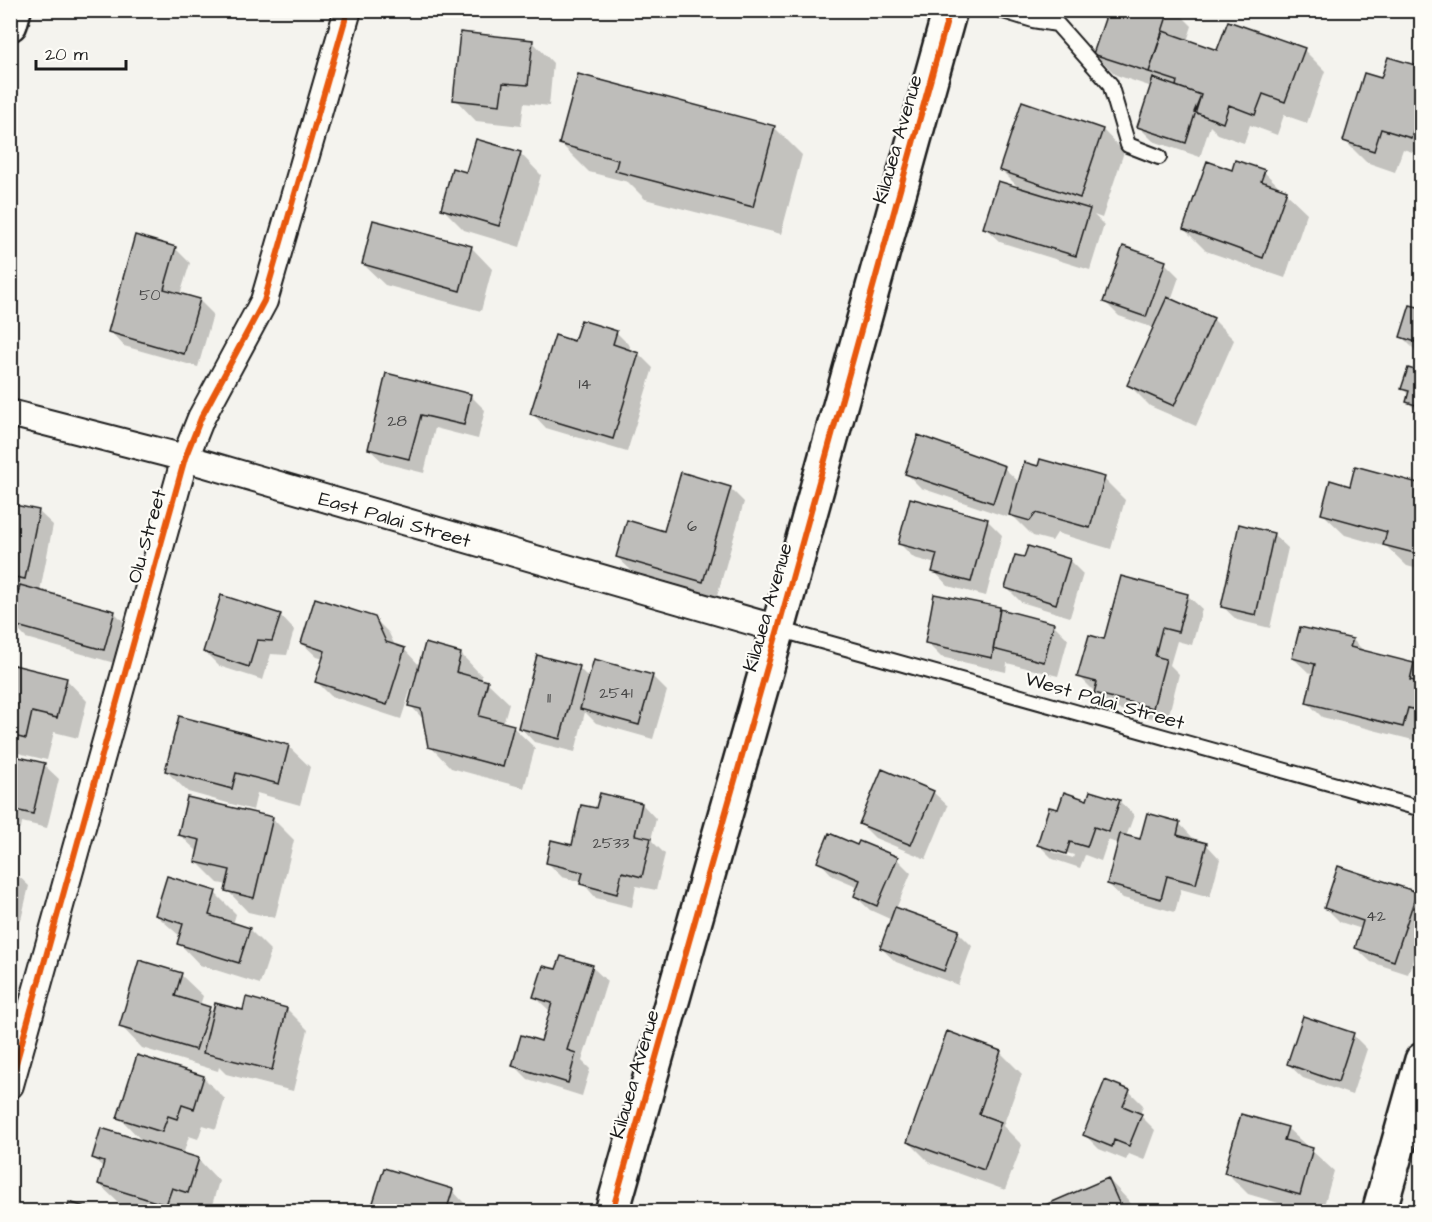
<svg xmlns="http://www.w3.org/2000/svg" width="1432" height="1222" viewBox="0 0 1432 1222" font-family="'Architects Daughter',sans-serif">
	<style>
		.shadow { fill: #0003; fill-rule: evenodd }
		.building { fill: #bebdba; stroke: #1c1c1c; stroke-width: 1.5 }
		.lines { fill: none; stroke-linecap: round; stroke-linejoin: round }
		.lane-casing { stroke: #1c1c1c; stroke-width: 18 }
		.street-casing { stroke: #1c1c1c; stroke-width: 30 }
		.secondary-casing { stroke: #1c1c1c; stroke-width: 38 }
		.highway-casing { stroke: #1c1c1c; stroke-width: 38 }
		.lane { stroke: #fdfcf7; stroke-width: 14 }
		.street { stroke: #fdfcf7; stroke-width: 26 }
		.secondary { stroke: #fdfcf7; stroke-width: 33 }
		.highway { stroke: #fdfcf7; stroke-width: 33 }
		.cycleway-casing { stroke: #fdfcf7; stroke-width: 10 }
		.cycleway { stroke: #e8590c; stroke-width: 6 }
		.labels { text-anchor: middle; stroke-width: 4.5; stroke-linejoin: round; paint-order: stroke }
		.number-label { font-size: 16px; fill: #444 }
		.street-label { font-size: 20px; fill: #1c1c1c; stroke: #fdfcf7 }
	</style>
	<rect width="100%" height="100%" fill="#f4f3ee"/>
	<filter id="ink" filterUnits="userSpaceOnUse"><feTurbulence type="fractalNoise" baseFrequency=".0167" numOctaves="2"/><feDisplacementMap in="SourceGraphic" scale="12" xChannelSelector="R" yChannelSelector="G"/><feConvolveMatrix kernelMatrix="1 2 1 2 8 2 1 2 1" color-interpolation-filters="sRGB"/></filter>
	<g filter="url(#ink)">
		<path class="shadow" d="M1109 10H1176L1192 26 1187 41 1218 52 1304 50 1325 71 1307 123 1284 115 1277 135 1250 125 1244 143 1218 134 1210 126 1200 157 1153 141 1139 127 1152 87 1116 75 1095 54Z
			M532 41 553 63 549 106 524 103 521 126 476 121 455 99Z
			M1422 69V155L1403 149 1395 172 1366 162 1345 141 1382 80Z
			M1023 103 1103 130 1124 152 1102 218 1094 215 1104 225 1090 270 1000 242 985 228 1021 190 1000 169Z
			M774 127 802 155 781 234 645 199 628 182 589 172 561 144Z
			M520 153 541 175 520 247 464 230 442 208Z
			M1233 172H1264L1307 213 1285 278 1206 251 1184 229Z
			M471 247 492 269 481 311 385 285 363 264Z
			M175 248 190 263 180 295 199 300 213 314 198 367 124 346 110 331Z
			M1165 263 1179 277 1171 300 1213 319 1234 340 1196 426 1150 406 1129 385 1154 328 1119 316 1105 302Z
			M1422 310V353L1416 351 1402 337Z
			M616 332 630 346 629 351 639 354 653 368 627 452 546 428 532 413 575 343Z
			M1422 373V416L1408 402 1409 395 1403 389Z
			M387 375 471 396 485 410 478 439 435 428 424 473 384 463 369 449Z
			M1004 468 1020 483 1039 468 1104 479 1125 500 1111 549 1057 533 1052 541 1033 536 1011 514 1014 503H1012L1007 517 921 488 906 473Z
			M1422 485V570L1407 566 1387 547 1345 535 1323 514 1351 488Z
			M730 488 744 502 717 596 632 571 617 557 665 533Z
			M911 500 988 521 1002 535 986 596 948 586 934 571 936 564 914 558 899 543Z
			M10 506 38 511 53 525 40 591 114 612 129 627 118 664 26 638 11 623 21 588 11 586 10 590Z
			M1273 534 1288 548 1270 628 1237 620 1222 606Z
			M1069 560 1083 574 1070 617 1021 602 1007 588Z
			M1187 595 1202 609 1192 645 1177 641 1170 665 1179 674 1167 722 1110 707 1079 676Z
			M1000 608 1002 611 1054 625 1068 639 1058 676 1007 663 1006 672 941 657 927 643Z
			M280 615 294 630 287 655 271 654 263 680 219 666 205 652Z
			M375 619 389 633 395 646 404 649 420 666 461 654 482 676 481 680 487 682 509 703 503 724 513 727 535 748 524 788 451 768 430 746 424 720 410 705 418 673H416L401 719 331 696 317 682 324 659 317 657 302 643Z
			M1301 629 1353 640 1366 653 1413 664 1422 673V724L1417 741 1322 717 1307 702 1314 674 1308 672 1293 658Z
			M10 666 66 679 87 701 78 738 54 732 47 760 10 751Z
			M579 668 590 679 652 676 667 691 653 739 596 723 585 712 575 752 534 742 520 727Z
			M288 746 310 767 300 805 257 793 253 810 188 792 166 771Z
			M10 757 44 765 59 779 47 828 22 822 21 829 10 827Z
			M933 792 948 806 926 859 875 838 861 824Z
			M1119 801 1134 815 1126 837 1141 841 1179 823 1193 838V841L1206 844 1220 859 1210 897 1181 889 1175 912 1123 898 1108 884 1119 844 1108 840 1101 861 1085 855 1080 868 1053 859 1038 844 1059 811 1088 802ZM1053 849 1074 855 1073 858 1053 852Z
			M642 804 656 819 651 840 665 854 656 890 636 886 632 907 596 898 582 882 562 877 548 863 573 847 597 810Z
			M272 818 294 840 275 918 248 912 227 890 228 885 218 883 197 862 199 853 180 835Z
			M858 847 897 859 911 873 896 909 958 932 972 946 958 985 896 962 881 948 892 920 870 910 855 896 859 887 833 876 819 861Z
			M10 868 29 886 21 920 10 917Z
			M215 893 236 914 233 924 249 929 271 951 260 984 200 965 179 943 181 937 156 915Z
			M1416 893 1422 899V934L1408 974 1371 962 1356 948 1362 929 1340 922 1326 908Z
			M562 958 592 967 607 981 582 1061 590 1069 582 1096 528 1079 514 1065 542 1043 551 1012 535 997 557 971Z
			M181 975 203 996 200 1005 209 1008 214 1014 287 1009 308 1030 293 1091 226 1074 219 1067 218 1071 142 1048 121 1026Z
			M948 1033 1001 1053 1022 1074 1003 1126 1022 1145 1005 1190 930 1163 908 1141Z
			M1353 1035 1367 1049 1352 1095 1303 1078 1288 1064Z
			M138 1057 204 1078 225 1099 216 1129 203 1125 198 1139 189 1136 183 1155 198 1159 219 1181 210 1212 193 1208 192 1212H142L121 1205 99 1184 104 1168 93 1158 144 1143 119 1117Z
			M1129 1091 1143 1105 1140 1115 1155 1130 1144 1160 1129 1154 1126 1160 1099 1149 1085 1135Z
			M1287 1128 1334 1171 1322 1212H1309L1248 1194 1226 1172Z
			M1108 1179 1129 1201 1134 1212H1032Z
			M452 1190 466 1205 464 1212H375L373 1209Z"/>
		<path class="building" d="M1108 10H1169L1149 72 1093 54Z
			M1228 21 1305 48 1285 102 1263 94 1255 115 1229 105 1223 123 1194 112 1201 95 1176 86 1177 81 1149 72 1163 31 1217 50Z
			M460 32 533 40 528 85 503 83 500 105 453 100Z
			M1388 57 1422 67V87L1417 102 1422 104V123L1416 122 1411 138 1381 129 1374 151 1343 141 1364 73 1381 78Z
			M578 74 775 126 753 207 615 171 618 160 559 144Z
			M1153 78 1201 95 1186 143 1137 127Z
			M1022 101 1103 129 1080 198 999 170Z
			M476 139 521 152 499 226 441 209 452 168 466 172Z
			M1235 160 1265 170 1261 181 1287 190 1263 258 1183 229 1207 161 1232 170Z
			M998 181 1090 209 1076 256 983 228Z
			M373 220 472 246 460 291 362 264Z
			M135 235 176 247 164 289 200 299 184 354 108 332Z
			M1123 246 1166 261 1146 317 1103 302Z
			M1167 297 1214 318 1174 406 1127 385Z
			M1410 305 1422 308V344L1400 337Z
			M581 320 617 331 613 344 639 353 613 439 530 414 555 335 574 341Z
			M1408 368 1422 372V407L1406 402 1409 391 1401 389Z
			M386 373 471 394 464 425 421 415 409 459 368 449Z
			M918 435 1005 466 993 503 905 474Z
			M1040 459 1105 477 1090 528 1036 513 1030 521 1009 515 1024 462 1038 466Z
			M1355 466 1422 484V555L1383 545 1387 532 1321 514 1330 480 1350 486Z
			M681 472 731 487 703 582 616 557 627 520 664 531Z
			M910 498 988 519 971 582 932 572 937 554 898 544Z
			M10 504 39 510 25 579 10 576Z
			M1239 524 1274 533 1256 615 1221 607Z
			M1028 546 1070 559 1056 604 1005 588 1015 555 1024 557Z
			M1121 576 1188 594 1178 632 1162 628 1155 656 1166 659 1153 708 1094 693 1097 682 1077 677 1089 635 1104 639Z
			M20 585 115 611 104 650 10 624Z
			M934 594 1000 607 992 658 925 643Z
			M221 595 281 614 272 641 257 640 249 667 203 652Z
			M315 598 375 617 386 642 405 648 387 705 315 682 325 651 301 643Z
			M1000 609 1054 623 1044 662 993 649Z
			M1300 627 1353 639 1350 647 1414 663 1410 680 1422 683V711L1408 708 1403 727 1306 703 1315 664 1292 658Z
			M425 643 461 653 456 672 488 681 479 716 514 725 503 767 428 747 421 709 408 706Z
			M537 655 580 666 560 739 518 728Z
			M594 659 653 675 639 725 580 709Z
			M10 664 67 678 57 718 32 712 26 739 10 735Z
			M179 716 289 745 279 784 236 773 232 789 165 771Z
			M10 755 45 763 33 814 10 809Z
			M882 769 934 791 911 845 859 824Z
			M1090 791 1120 800 1109 832 1094 827 1087 847 1070 842 1066 854 1037 845 1049 807 1058 809 1064 792 1087 800Z
			M600 793 642 803 635 835 651 838 642 877 622 872 617 894 580 884 583 872 546 863 551 840 572 845 581 805 596 808Z
			M187 797 273 817 254 898 225 891 230 870 195 862 200 840 178 835Z
			M1147 813 1180 822 1177 835 1207 843 1196 884 1167 876 1161 899 1107 884 1120 834 1140 839Z
			M829 833 857 845 859 841 898 857 877 906 854 896 860 880 817 862Z
			M1338 866 1417 892 1394 961 1355 948 1363 921 1324 908Z
			M167 876 216 891 209 915 250 928 239 963 177 944 183 924 155 915Z
			M895 907 959 930 944 971 880 948Z
			M561 956 593 965 567 1050 576 1053 568 1083 512 1066 521 1035 541 1041 552 1003 533 997 543 966 556 969Z
			M139 960 182 973 175 996 210 1007 196 1050 119 1027Z
			M246 997 287 1008 272 1070 203 1053 215 1003 243 1010Z
			M1303 1016 1354 1033 1338 1082 1287 1064Z
			M947 1031 1001 1051 979 1114 1001 1122 984 1170 907 1142Z
			M137 1055 204 1076 194 1109 182 1105 177 1119 168 1116 162 1132 117 1118Z
			M1105 1080 1130 1090 1123 1106 1142 1114 1129 1146 1114 1140 1112 1147 1083 1135Z
			M1241 1114 1288 1127 1284 1140 1313 1148 1300 1195 1224 1173Z
			M101 1128 199 1158 188 1193 172 1188 166 1205 98 1184 104 1162 92 1158Z
			M384 1168 453 1189 446 1212H378L371 1209Z
			M1108 1178 1123 1212H1029Z
			M69 1202 101 1212H66Z"/>
		<g class="lines">
			<g class="lane-casing">
				<path id="lane" d="M1000 10 1033 20 1057 24 1110 84 1128 145 1159 157
					M778 629 1422 809"/>
			</g>
			<g class="street-casing">
				<path id="street" d="M10 413 185 458 778 629
					M10 1085 185 458 201 418 264 301 348 10"/>
			</g>
			<g class="secondary-casing">
				<path id="secondary" d="M612 1212 778 629 950 10
					M1379 1212 1422 1060"/>
			</g>
			<g class="highway-casing">
				<path id="highway" d="M10 24 14 10"/>
			</g>
			<use href="#lane" class="lane"/>
			<use href="#street" class="street"/>
			<use href="#secondary" class="secondary"/>
			<use href="#highway" class="highway"/>
			<g class="cycleway-casing">
				<path id="cycleway" d="M10 1085 185 458 201 418 264 301 348 10
					M612 1212 778 629 950 10"/>
			</g>
			<use href="#cycleway" class="cycleway"/>
		</g>
	</g>
	<g class="labels">
		<g class="number-label">
			<text x="150" y="300">50</text>
			<text x="585" y="389">14</text>
			<text x="397" y="426">28</text>
			<text x="692" y="531">6</text>
			<text x="616" y="698">2541</text>
			<text x="549" y="703">11</text>
			<text x="611" y="848">2533</text>
			<text x="1376" y="921">42</text>
		</g>
		<g class="street-label">
			<text transform="translate(897 139) rotate(-74)" y="7">Kilauea Avenue</text>
			<text transform="translate(395 519) rotate(16)" y="7">East Palai Street</text>
			<text transform="translate(146 536) rotate(-74)" y="7">Olu Street</text>
			<text transform="translate(767 607) rotate(-74)" y="7">Kilauea Avenue</text>
			<text transform="translate(1105 700) rotate(16)" y="7">West Palai Street</text>
			<text transform="translate(634 1074) rotate(-74)" y="7">Kilauea Avenue</text>
		</g>
	</g>
	<rect width="1432" height="1222" fill="none" stroke="#fdfcf7" stroke-width="36"/>
	<rect x="18" y="18" width="1396" height="1186" fill="none" stroke="#1c1c1c" stroke-width="2" filter="url(#ink)"/>
	<path d="M36 60v9h90v-9" fill="none" stroke="#1c1c1c" stroke-width="3"/>
	<text x="45" y="60" font-size="18" fill="#1c1c1c" stroke="#fdfcf7" stroke-width="4.5" paint-order="stroke">20 m</text>
</svg>
